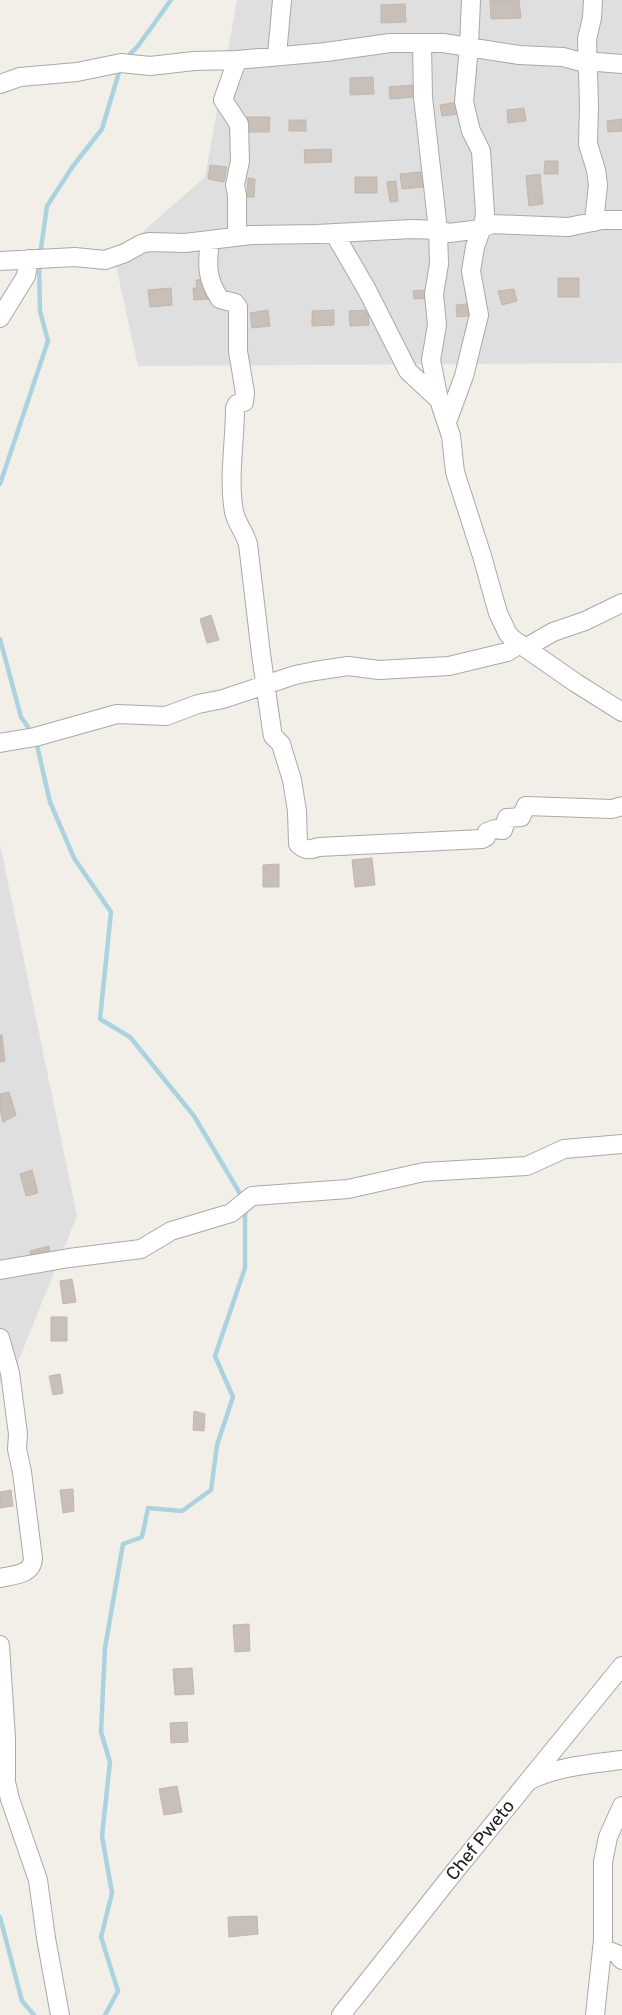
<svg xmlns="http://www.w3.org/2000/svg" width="622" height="2015" viewBox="0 0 622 2015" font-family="Rubik,sans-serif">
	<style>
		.residential { fill: #e0dfdf }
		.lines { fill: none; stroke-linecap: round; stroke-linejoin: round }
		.stream { stroke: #aad3df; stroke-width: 4.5 }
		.building { fill: #c7bfb8; stroke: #c4b6ab }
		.minor-casing { stroke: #a9a9a9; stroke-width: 20 }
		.minor { stroke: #fff; stroke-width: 18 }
		.labels { text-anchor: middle; stroke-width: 4; stroke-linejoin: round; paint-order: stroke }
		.street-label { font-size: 18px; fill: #222; stroke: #fff }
	</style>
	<rect width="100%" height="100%" fill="#f2efe9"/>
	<path class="residential" d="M237 0H622V363L138 366 114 257 205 177Z
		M0 844 77 1216 9 1384 0 1382Z"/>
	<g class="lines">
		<path class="stream" d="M126 58 138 46 171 0
			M40 255 47 206 73 166 102 129 120 69
			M0 484 48 341 40 311 39 263
			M0 639 21 717 33 734
			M36 741 50 802 74 858 111 912 100 1019 130 1037 194 1116 242 1197
			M0 1917 22 2001 34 2015
			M105 2015 118 1991 101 1937 112 1893 102 1836 110 1762 101 1732 105 1648 123 1544 142 1537 148 1508 182 1511 211 1490 217 1445 233 1397 215 1356 245 1268V1207"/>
	</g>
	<path class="building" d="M490 0H519L521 18 491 19Z
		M405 4 406 22 381 23V5Z
		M373 77 374 94 350 95V78Z
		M412 85 414 97 390 99 389 87Z
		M457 102 459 114 442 116 440 105Z
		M524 108 526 121 508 123 507 110Z
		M247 117H270L269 132H247Z
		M622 119V131L608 132 607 121Z
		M289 120H306V131H289Z
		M331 149 332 162 305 163 304 150Z
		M545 161H558V174H544Z
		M210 165 227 167 224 182 208 179Z
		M421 172 423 187 402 189 400 174Z
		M540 174 543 204 529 206 526 176Z
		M355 177H377V193H355Z
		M248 178 255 179 254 197H247Z
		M396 181 398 201 390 202 387 182Z
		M558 278H579V297H558Z
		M207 279 212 299 194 300 193 288H197L196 280Z
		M171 288 172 305 150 307 148 290Z
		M514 289 517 301 502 305 498 291Z
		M425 290 426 298 414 299 413 291Z
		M475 303V315L457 317 456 305Z
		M268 310 270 326 252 328 250 313Z
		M334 310V325L312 326V311Z
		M368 310 369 325 350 326 349 311Z
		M211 615 219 640 207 643 200 619Z
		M372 858 375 885 355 887 352 860Z
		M279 864V887H263V865Z
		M0 1035H2L5 1061 0 1062Z
		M9 1092 16 1115 3 1122 0 1109V1094Z
		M32 1170 38 1193 26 1196 20 1174Z
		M49 1246 51 1257 32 1261 30 1251Z
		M72 1279 76 1302 63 1304 60 1281Z
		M51 1317H67V1341H51Z
		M60 1374 63 1393 53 1395 49 1376Z
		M194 1411 205 1414 204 1431 193 1430Z
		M73 1489 74 1511 63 1513 60 1490Z
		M11 1490 13 1506 0 1508V1492Z
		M249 1624 250 1651 235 1652 233 1625Z
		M192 1668 194 1694 175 1695 173 1669Z
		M187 1722 188 1742 171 1743 170 1723Z
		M177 1786 182 1812 164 1815 159 1789Z
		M257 1916 258 1934 229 1937 228 1917Z"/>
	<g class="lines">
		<g class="minor-casing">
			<path id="minor" d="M593 0 592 18 587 39 589 105 588 144 596 170 598 185 594 222
				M422 44 423 97 438 230 439 264 434 294 437 325 431 360 439 400
				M277 55 282 0
				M237 60 223 100 239 124 240 161 235 185 237 195V236
				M0 84 20 77 77 72 121 63 150 66 194 61 237 60 326 52 390 43H443L519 55 563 57 589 64 597 62 622 64
				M334 233 367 290 408 371 439 400 451 436 455 472 482 556 498 613 508 634 514 640 576 683 622 712
				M210 241C207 263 206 279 220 299L235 303 238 307V351L245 393 244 402 237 404 235 408C235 443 228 478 234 512 237 524 245 533 248 544L261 654 272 731 273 736 281 744 292 780 297 811 298 844C306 851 309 850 319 847L482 839 486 837 487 832 495 829 503 830 507 818 521 817 526 806 612 809 622 806
				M0 261 75 257 105 260 125 253 141 244 149 242 185 243 251 235 317 234 412 229 438 230 449 233 481 229 492 224 568 227 602 220H622
				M0 318 26 276 29 259
				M447 422 464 376 479 315 471 271 475 247 484 221 485 213 481 151 471 131 464 102 469 46 471 0
				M527 647 553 632 585 621 622 603
				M0 743 35 737 117 714 166 716 198 704 223 699 295 675 315 671 348 666 379 670 449 666 507 652 520 644
				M0 1270 69 1258 141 1249 171 1231 231 1213 252 1196 348 1189 424 1172 527 1166 564 1149 622 1144
				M0 1338 10 1373 18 1434 17 1449 22 1472 33 1559C32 1575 13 1575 0 1578
				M0 1645 6 1738V1782L10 1799 38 1880 46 1938 60 2015
				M530 1780C560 1766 590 1764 622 1760
				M602 1948 617 1954 622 1960
				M341 2015 455 1871 622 1666
				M595 2015 603 1940V1862L608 1837 622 1806"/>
		</g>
		<use href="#minor" class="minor"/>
	</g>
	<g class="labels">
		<g class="street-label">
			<text transform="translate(480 1840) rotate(-51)" y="6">Chef Pweto</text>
		</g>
	</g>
</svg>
